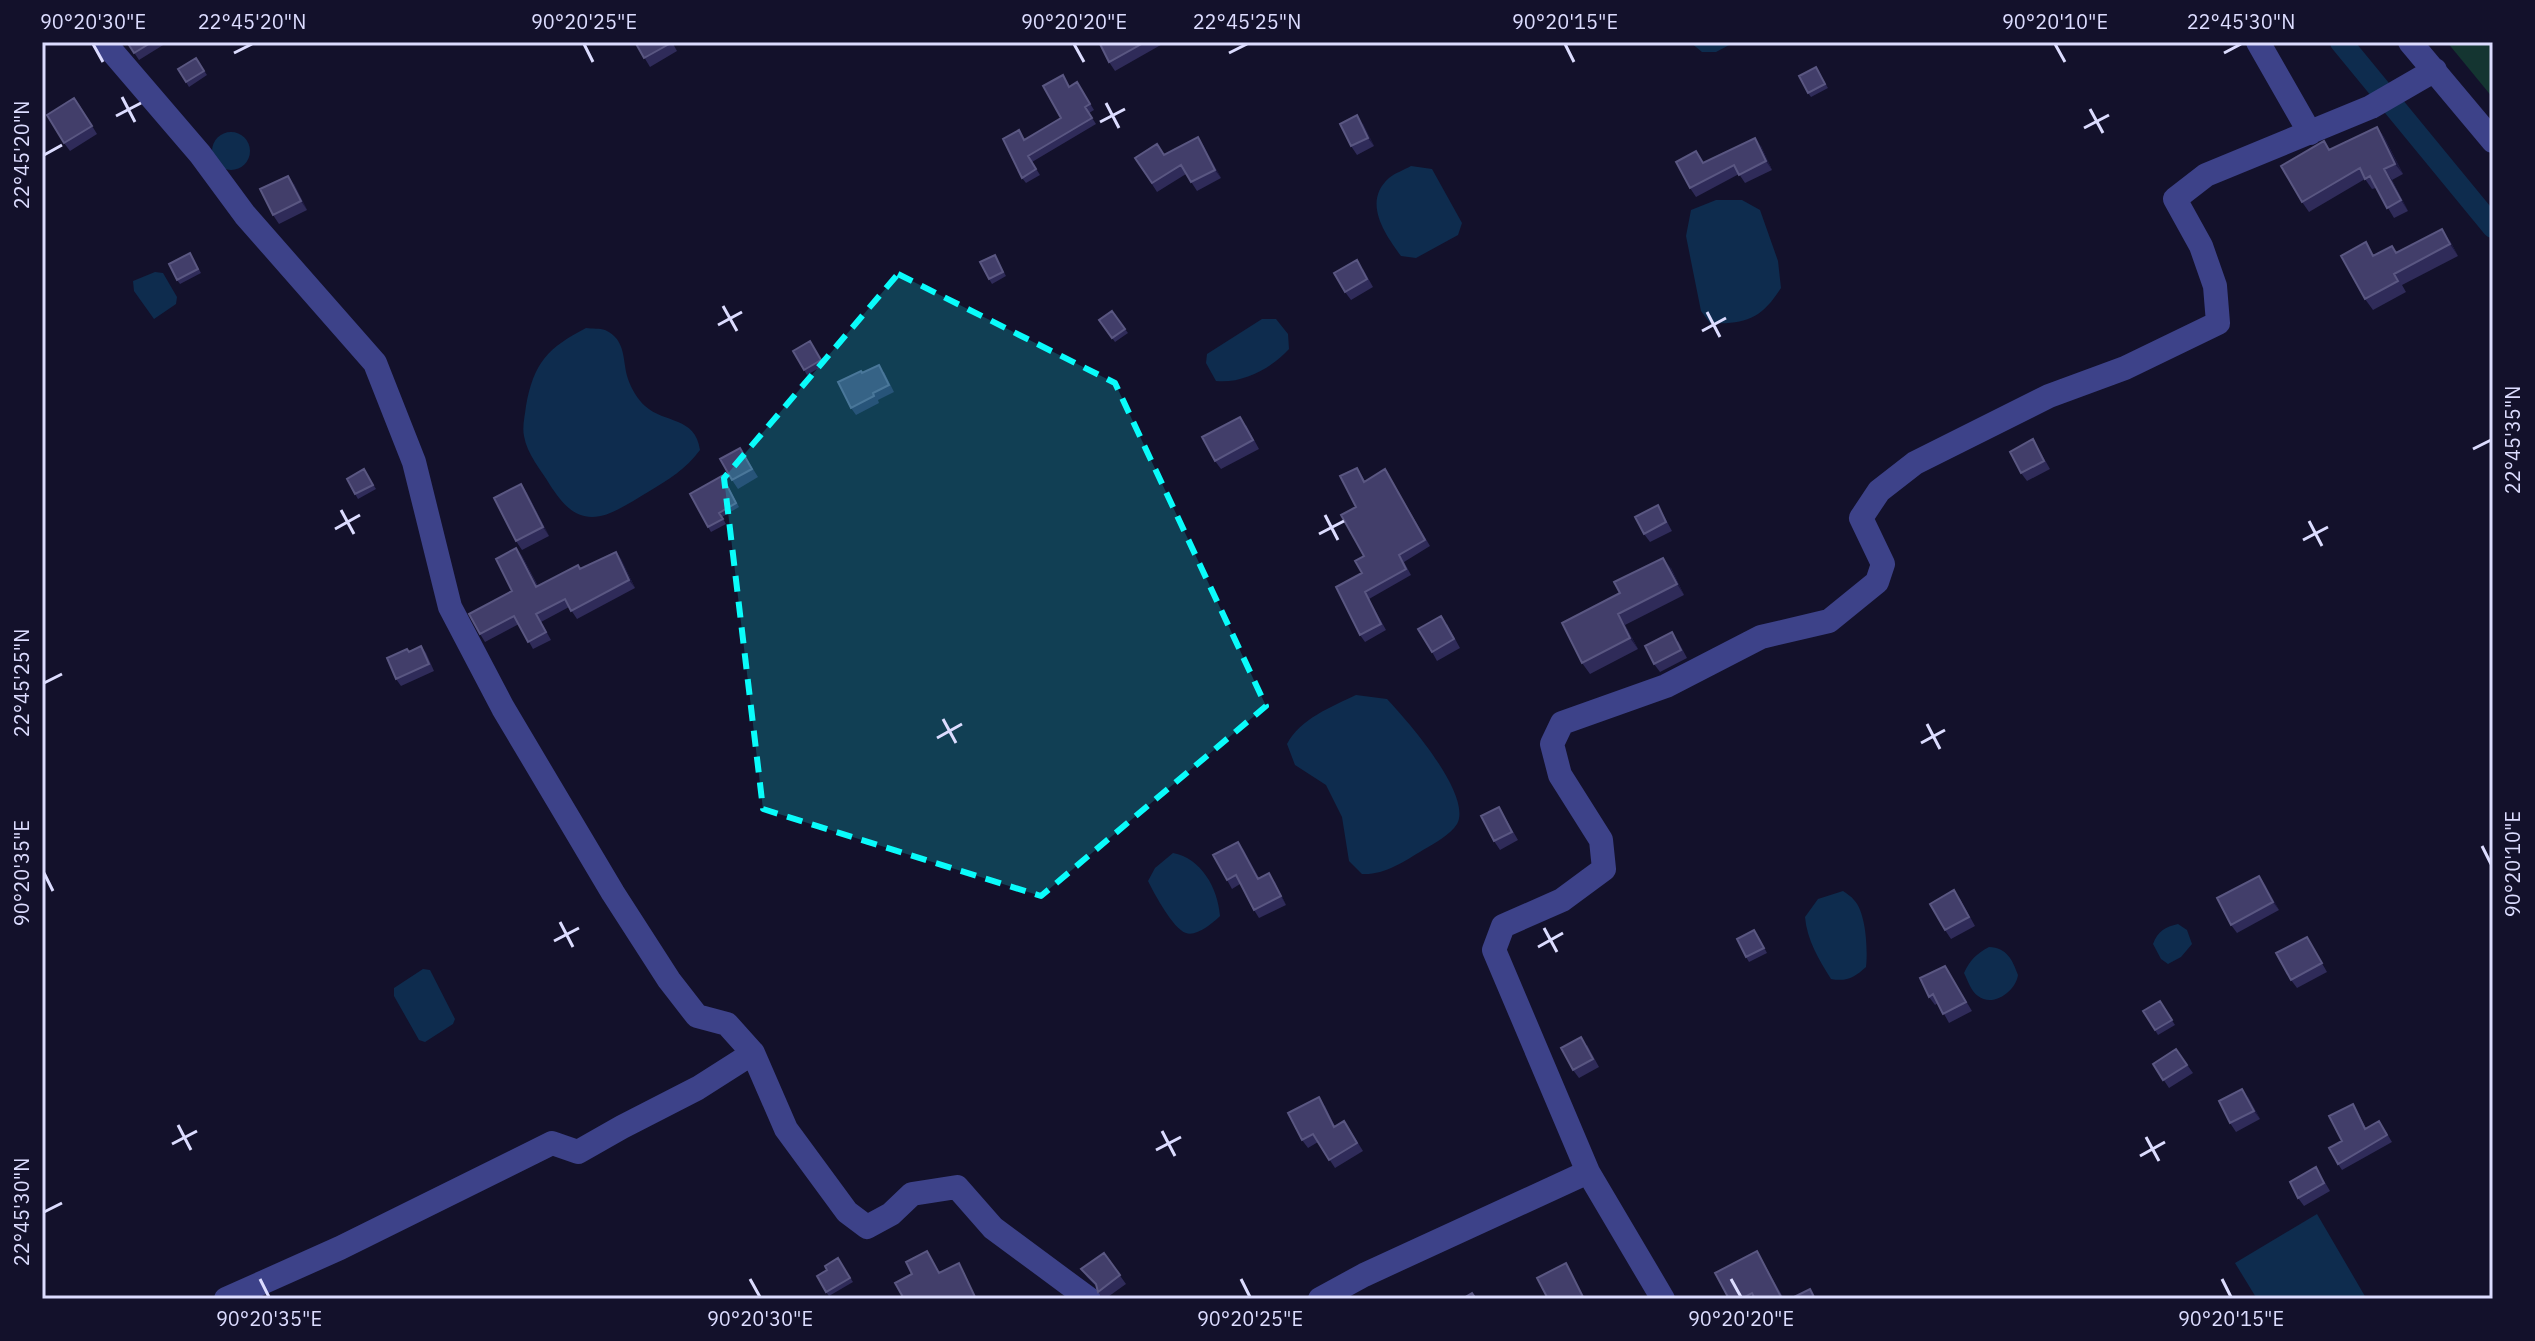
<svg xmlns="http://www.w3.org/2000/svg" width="2535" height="1341" viewBox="0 0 2535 1341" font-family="'IBM Plex Sans',sans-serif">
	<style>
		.green { fill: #143531 }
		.water { fill: #0e2c4e }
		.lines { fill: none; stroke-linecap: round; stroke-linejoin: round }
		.canal { stroke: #0e2c4e; stroke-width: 22 }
		.minor { stroke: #3d4289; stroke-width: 24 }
		.wall { fill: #2f2b59 }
		.shaded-wall { fill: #1c193f }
		.building { fill: #423e6a; stroke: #5a5782; stroke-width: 2 }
		.marked { fill: #0afcfb; fill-opacity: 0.2; stroke: #0afcfb; stroke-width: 6; stroke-dasharray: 16 10; stroke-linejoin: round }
		.ticks { fill: none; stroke: #dcdcff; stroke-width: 3 }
		.neatline { fill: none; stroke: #dcdcff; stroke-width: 3 }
		.ticks-label { font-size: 20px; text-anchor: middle; fill: #dcdcff }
	</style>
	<rect width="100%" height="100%" fill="#13112b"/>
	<path class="green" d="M2447 42H2493V98Z"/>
	<path class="water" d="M1690 42H1735L1716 52H1702Z
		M212 151a19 19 0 1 1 38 0a19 19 0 1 1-38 0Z
		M1411 166 1432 169 1462 223 1458 235 1416 258 1401 256C1385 234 1362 202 1389 178 1395 173 1404 170 1411 166Z
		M1716 200H1742L1760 210 1778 261 1781 288C1762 318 1746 325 1710 323L1701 311 1686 236 1691 210Z
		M155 272 163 273 177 297 176 304 154 319 134 291 133 281Z
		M1262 319H1276L1288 334 1289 349C1272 368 1242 384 1216 381L1206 363 1207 354Z
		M586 328C592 329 600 328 605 330 627 340 622 361 628 379 631 388 638 400 645 406 665 424 695 416 700 450 686 469 668 480 648 492 632 501 611 517 592 517 572 517 560 500 550 485 541 470 527 454 524 436 522 427 525 415 526 406 534 362 548 348 586 328Z
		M1356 695 1387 699C1406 719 1473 795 1457 824 1451 834 1434 844 1423 850 1403 862 1385 875 1362 874L1349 861 1342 817 1326 785 1295 765 1287 744C1300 719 1331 707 1356 695Z
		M1173 853C1201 858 1218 888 1220 916 1213 923 1196 937 1186 933 1173 929 1154 893 1148 881L1155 868Z
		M1843 891C1847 894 1851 896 1854 900 1866 912 1868 950 1866 967 1855 977 1847 982 1831 979 1819 960 1807 940 1805 917L1818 899Z
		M2178 924 2187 930 2192 944 2181 957 2168 964 2161 959 2153 944C2158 931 2165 927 2178 924Z
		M1989 947C2007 948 2012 959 2018 975 2016 991 1993 1008 1978 996 1971 991 1968 981 1964 973 1970 960 1976 954 1989 947Z
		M423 969 430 970 455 1019 453 1024 425 1042 419 1040 394 996V988Z
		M2317 1214 2366 1298 2257 1299 2235 1263Z"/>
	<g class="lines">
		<path class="canal" d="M2341 42 2493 227"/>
		<path class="minor" d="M104 42 200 154 245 215 375 363 414 462 450 607 503 708 613 893 669 980 697 1016 727 1024 753 1053 786 1129 847 1212 867 1227 891 1214 912 1194 957 1187 993 1228 1089 1299
			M2258 42 2310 133
			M2410 42 2493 141
			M226 1299 340 1248 552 1143 578 1152 622 1127 698 1088 753 1053
			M1320 1299 1364 1275 1588 1172
			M1663 1299 1588 1172 1494 950 1503 926 1562 900 1604 869 1601 840 1560 775 1552 744 1562 723 1666 686 1761 637 1829 621 1877 582 1883 564 1861 518 1879 491 1915 463 2049 396 2125 368 2218 323 2215 286 2201 246 2175 199 2206 175 2371 107 2435 70"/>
	</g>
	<path class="wall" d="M127 42H168L139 60Z
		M635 42H672L677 51 650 67Z
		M1099 42H1166L1115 71 1109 62Z
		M196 58 207 75 189 87 178 69Z
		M1816 67 1828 88 1811 97 1808 93Z
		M1077 82 1094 110 1089 113 1096 124 1032 162 1040 175 1026 183 1022 178 1025 140 1061 118 1070 86Z
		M80 106 97 134 70 151 64 143Z
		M1363 124 1374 146 1357 155 1351 146Z
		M2377 127 2384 137 2403 174 2392 180 2408 211 2394 218 2376 188 2372 189 2365 179 2309 212 2302 202Z
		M1198 137 1221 178 1197 191 1186 174 1157 192 1135 158 1165 155Z
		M1761 146 1772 170 1745 183 1739 174 1696 197 1690 188 1704 163Z
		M294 184 307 210 279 224 273 215Z
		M2450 241 2458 256 2402 285 2406 292 2373 310 2365 299 2375 256 2396 253Z
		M190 253 201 273 180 284 177 280Z
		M995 255 1006 276 992 284 989 279Z
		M1363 269 1373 287 1351 300 1345 292Z
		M1112 311 1128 333 1115 342 1099 320Z
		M810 341 824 365 807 375 793 351Z
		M884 372 894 392 878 400 879 403 856 415 851 408 862 373Z
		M1246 425 1259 449 1221 469 1215 461Z
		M2033 439 2050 469 2027 481 2021 473Z
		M740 448 758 477 738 489 732 480Z
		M364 469 376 489 358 499 355 494Z
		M1385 469 1430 546 1404 562 1411 575 1369 599 1386 630 1365 642 1360 635 1364 556 1361 474 1365 481Z
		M725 480 739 507 722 517 726 524 711 532 708 527Z
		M521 484 527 493 549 536 522 550 516 541Z
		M1658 505 1672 531 1650 542 1644 534Z
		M516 548 522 556 538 586 581 569 616 552 621 559 635 588 577 619 569 607 541 622 551 640 533 649 519 624 485 642 480 634 512 591Z
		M1671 568 1684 595 1625 625 1638 649 1590 674 1582 663 1562 623Z
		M1447 624 1460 648 1437 661 1432 652Z
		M1678 641 1687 658 1660 672 1654 664Z
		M421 646 426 653 434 671 401 686 396 679 409 651Z
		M1499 807 1518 840 1500 850 1494 841Z
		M1238 842 1259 878 1275 882 1286 905 1259 918 1254 910 1240 884 1232 889 1227 880Z
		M2259 876 2279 910 2237 933 2231 925Z
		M1960 899 1975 926 1951 939 1945 930Z
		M1757 934 1767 953 1749 962 1746 957Z
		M2307 937 2327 972 2297 988 2291 980Z
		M1945 966 1972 1011 1949 1023 1938 1003 1935 1005 1929 997Z
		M2160 1001 2175 1025 2158 1035 2143 1011Z
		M1587 1045 1599 1067 1579 1078 1573 1070Z
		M2176 1049 2193 1073 2169 1088 2153 1064Z
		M2248 1097 2260 1119 2236 1132 2230 1123Z
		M2353 1104 2366 1128 2383 1127 2392 1142 2342 1170 2338 1164 2342 1141Z
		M1325 1106 1335 1127 1350 1130 1363 1151 1335 1168 1318 1142 1308 1148 1302 1140Z
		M2316 1167 2330 1191 2304 1206 2298 1198Z
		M1757 1251 1784 1299H1729Z
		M1104 1253 1126 1284 1105 1299H1103L1098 1292 1097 1287 1087 1277 1081 1269Z
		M838 1258 853 1282 829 1296 826 1292 827 1270Z"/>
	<path class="shaded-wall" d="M1357 115 1363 124 1374 146 1368 138Z
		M2377 127 2384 137 2403 174 2395 164Z
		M1198 137 1204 146 1221 178 1215 170Z
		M1755 138 1761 146 1772 170 1766 161Z
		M2384 169 2392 180 2408 211 2401 200Z
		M288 176 294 184 307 210 301 201Z
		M2442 229 2450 241 2458 256 2450 244Z
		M521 484 527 493 549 536 543 527Z
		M516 548 522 556 542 595 536 587Z
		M616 552 621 559 635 588 629 580Z
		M1663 558 1671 568 1684 595 1677 584Z
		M1618 614 1625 625 1638 649 1630 638Z
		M1238 842 1244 850 1264 887 1258 879Z
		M1269 873 1275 882 1286 905 1281 896Z
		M2259 876 2265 884 2279 910 2273 902Z
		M2242 1089 2248 1097 2260 1119 2254 1111Z
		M1319 1097 1325 1106 1340 1136 1334 1127Z
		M1566 1263 1571 1271 1585 1299H1584Z"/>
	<path class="building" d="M127 42H152L134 53Z
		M635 42H671V43L644 58Z
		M1099 42H1145L1109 62Z
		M196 58 204 71 186 82 178 69Z
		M1816 67 1825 84 1808 93 1799 76Z
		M1063 75 1069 87 1077 82 1090 104 1085 107 1092 118 1028 156 1036 169 1022 178 1003 139 1019 130 1024 140 1061 118 1043 86Z
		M74 98 92 126 64 143 47 115Z
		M1357 115 1368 138 1351 146 1340 124Z
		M2377 127 2395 164 2384 169 2401 200 2387 208 2370 176 2365 179 2360 168 2302 202 2281 166 2324 141 2329 150Z
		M1198 137 1215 170 1191 182 1181 165 1152 183 1135 158 1157 144 1164 155Z
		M1755 138 1766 161 1739 175 1734 165 1690 188 1676 162 1696 151 1703 163Z
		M288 176 301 201 273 215 260 189Z
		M2442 229 2450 244 2394 274 2398 281 2365 299 2341 256 2366 242 2373 256 2392 246 2396 253Z
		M190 253 198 269 177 280 169 264Z
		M995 255 1003 272 989 279 980 262Z
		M1357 260 1367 279 1345 292 1334 273Z
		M1112 311 1125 329 1112 338 1099 320Z
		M810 341 821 360 804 370 793 351Z
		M879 365 889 385 873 393 874 396 851 408 838 382 861 371 862 373Z
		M1240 417 1253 440 1215 461 1202 437Z
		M2033 439 2044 461 2021 473 2010 452Z
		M740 448 752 469 732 480 720 459Z
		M1357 468 1364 482 1385 469 1425 540 1399 555 1406 569 1365 592 1381 624 1360 635 1336 587 1362 573 1355 561 1364 556 1341 515 1356 507 1340 476Z
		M364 469 373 485 355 494 347 479Z
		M722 476 736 503 719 513 723 519 708 527 690 494Z
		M521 484 543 527 516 541 494 498Z
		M1658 505 1666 522 1644 534 1635 517Z
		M516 548 536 587 578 565 580 569 616 552 629 580 571 611 565 599 536 614 546 632 528 642 514 616 480 634 469 614 512 591 496 559Z
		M1663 558 1677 584 1618 614 1630 638 1582 663 1562 623 1620 593 1614 582Z
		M1441 616 1454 639 1432 652 1418 629Z
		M1672 632 1681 650 1654 664 1645 646Z
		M421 646 429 664 396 679 387 658 407 649 409 652Z
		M1499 807 1512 832 1494 841 1481 816Z
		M1238 842 1258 879 1269 873 1281 896 1254 910 1236 875 1227 880 1213 855Z
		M2259 876 2273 902 2231 925 2217 898Z
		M1954 890 1969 917 1945 930 1930 904Z
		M1754 930 1764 948 1746 957 1737 939Z
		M2307 937 2322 963 2291 980 2276 953Z
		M1945 966 1966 1002 1943 1014 1933 994 1929 997 1920 978Z
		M2160 1001 2172 1020 2155 1030 2143 1011Z
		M1581 1037 1593 1059 1573 1070 1561 1048Z
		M2176 1049 2187 1065 2163 1080 2153 1064Z
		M2242 1089 2254 1111 2230 1123 2219 1101Z
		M1319 1097 1334 1127 1344 1121 1357 1143 1329 1160 1313 1134 1302 1140 1288 1113Z
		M2353 1104 2365 1129 2379 1121 2387 1135 2338 1164 2329 1148 2342 1141 2329 1116Z
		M2316 1167 2324 1183 2298 1198 2290 1182Z
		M927 1251 939 1273 959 1263 976 1299H904L895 1283 912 1274 906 1262Z
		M1757 1251 1782 1299H1755L1752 1293 1741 1299H1729L1715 1273Z
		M1104 1253 1120 1275 1098 1292 1096 1284 1081 1269Z
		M838 1258 850 1278 826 1292 817 1276 827 1270 825 1266Z
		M1566 1263 1584 1299H1548L1537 1278Z
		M1810 1289 1815 1299H1790Z
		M1472 1293 1476 1299H1462Z"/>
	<path class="marked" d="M898 274 1115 383 1266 706 1041 896 763 809 724 478Z"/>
	<path class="ticks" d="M93 44 103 62M584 44 593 62M1074 44 1084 62M1565 44 1574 62M2055 44 2065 62M234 53 252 44M1229 53 1247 44M2224 53 2241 44M122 97 135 122M1106 103 1119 128M2090 109 2103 133M116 116 141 103M1100 122 1125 109M2084 128 2109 115M44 155 62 145M723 306 737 331M1707 312 1720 337M718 325 742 312M1702 331 1726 318M2473 449 2491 440M341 510 354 534M1325 515 1338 540M2309 521 2322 546M335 529 360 515M1319 534 1344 521M2303 540 2328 527M44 683 62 674M943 719 956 743M1927 724 1940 749M937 738 962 724M1921 743 1945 730M2482 846 2491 864M44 873 53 891M560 922 573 947M1544 928 1557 952M554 941 579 928M1538 947 1563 933M178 1125 191 1150M1162 1131 1175 1156M2146 1137 2159 1161M172 1144 197 1131M1156 1150 1181 1137M2140 1156 2165 1142M44 1212 62 1203M260 1279 269 1297M750 1279 760 1297M1241 1279 1250 1297M1731 1279 1741 1297M2222 1279 2231 1297"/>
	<rect width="2535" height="1341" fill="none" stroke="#13112b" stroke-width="88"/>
	<rect x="44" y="44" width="2447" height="1253" class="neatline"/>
	<g class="ticks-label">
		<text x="93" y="29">90°20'30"E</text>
		<text x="252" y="29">22°45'20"N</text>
		<text x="584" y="29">90°20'25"E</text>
		<text x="1074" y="29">90°20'20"E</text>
		<text x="1247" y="29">22°45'25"N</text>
		<text x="1565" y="29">90°20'15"E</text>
		<text x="2055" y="29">90°20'10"E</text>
		<text x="2241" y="29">22°45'30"N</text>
		<text transform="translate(22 155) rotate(-90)" y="7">22°45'20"N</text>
		<text transform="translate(2513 440) rotate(-90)" y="7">22°45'35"N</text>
		<text transform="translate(22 683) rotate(-90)" y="7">22°45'25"N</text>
		<text transform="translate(2513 864) rotate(-90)" y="7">90°20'10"E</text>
		<text transform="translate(22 873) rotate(-90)" y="7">90°20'35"E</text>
		<text transform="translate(22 1212) rotate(-90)" y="7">22°45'30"N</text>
		<text x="269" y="1326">90°20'35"E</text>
		<text x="760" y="1326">90°20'30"E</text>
		<text x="1250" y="1326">90°20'25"E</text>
		<text x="1741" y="1326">90°20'20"E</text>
		<text x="2231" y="1326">90°20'15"E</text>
	</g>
</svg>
